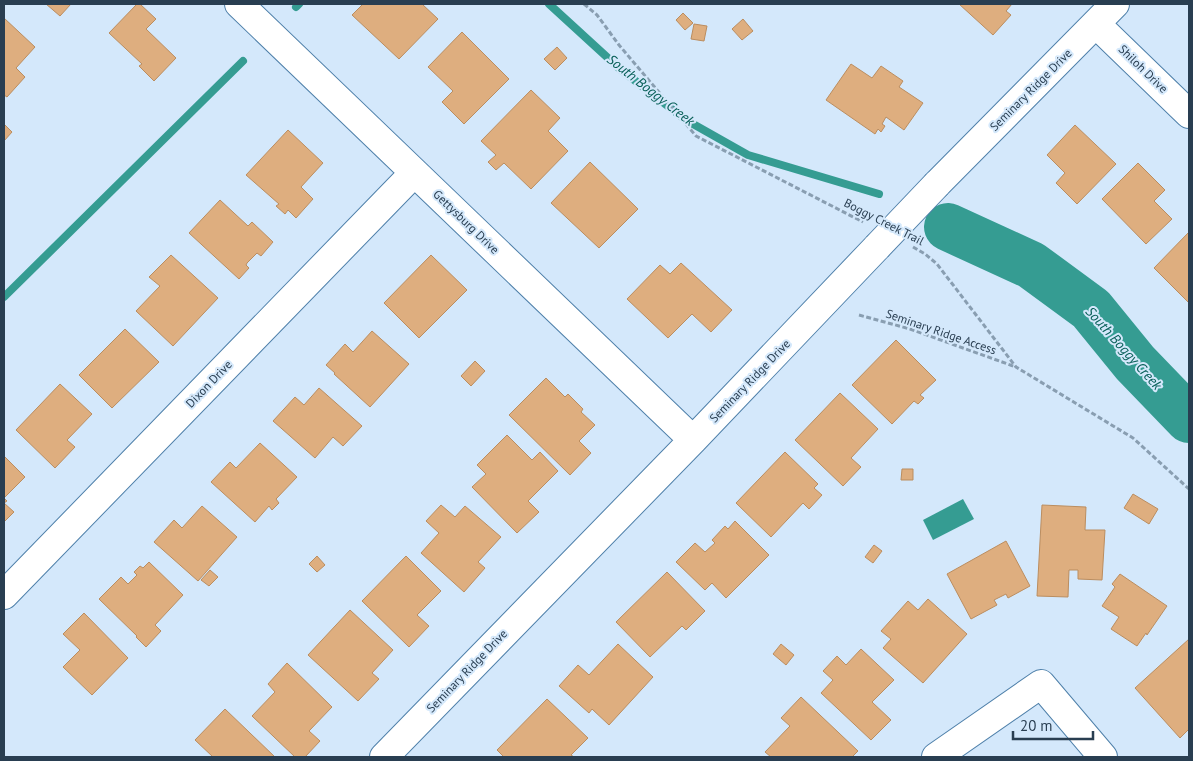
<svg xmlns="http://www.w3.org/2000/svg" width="1193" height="761" viewBox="0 0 1193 761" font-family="'PT Sans',sans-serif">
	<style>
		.water { fill: #359c92 }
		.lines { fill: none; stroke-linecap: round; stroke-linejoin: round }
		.stream { stroke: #359c92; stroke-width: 8 }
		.river { stroke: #359c92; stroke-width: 48 }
		.building { fill: #deae7f; stroke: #bb8d5f }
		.minor-casing { stroke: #4f80aa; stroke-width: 30 }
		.path { stroke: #899eb1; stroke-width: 3; stroke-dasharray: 5 2.5; stroke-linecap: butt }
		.minor { stroke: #fff; stroke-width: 28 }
		.minor-bridge-casing { stroke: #4f80aa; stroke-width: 30; stroke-linecap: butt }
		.minor-bridge { stroke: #fff; stroke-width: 28 }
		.labels { text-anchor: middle; stroke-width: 4; stroke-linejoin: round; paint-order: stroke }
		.street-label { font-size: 12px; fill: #293e51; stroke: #d4e8fb }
		.water-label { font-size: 14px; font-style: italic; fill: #096059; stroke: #d4e8fb }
	</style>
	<rect width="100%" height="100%" fill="#d4e8fb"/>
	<path class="water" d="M963 499 974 519 933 540 923 520Z"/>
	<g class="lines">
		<path class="stream" d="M549 4 620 69 686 120 748 155 879 194
			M296 7 299 4
			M4 297 243 61"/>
		<path class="river" d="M948 227 1031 265 1091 309 1135 363 1189 419"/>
	</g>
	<path class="building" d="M46 4H71L60 16Z
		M137 4H140L156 19 146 29 176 58 154 81 139 66 142 64 109 33Z
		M363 4H422L438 19 399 59 352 15Z
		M959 4H1012L1006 11 1011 15 993 35Z
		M683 13 693 23 685 30 676 20Z
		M4 18 35 47 16 68 25 77 7 97 4 95Z
		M743 19 753 31 742 40 732 29Z
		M694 24 707 26 704 41 691 39Z
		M462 32 509 79 464 124 442 102 453 91 428 67Z
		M557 47 567 58 555 70 544 59Z
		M851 64 872 78 881 66 903 81 899 87 923 103 904 130 886 117 882 124 885 126 881 132 878 129 875 134 826 100Z
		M531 90 560 118 548 131 568 151 531 189 504 163 496 170 488 162 496 155 481 141Z
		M4 124 12 132 4 141Z
		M1075 125 1116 164 1077 204 1056 183 1065 173 1047 155Z
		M288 130 323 163 301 187 313 199 296 218 288 210 285 214 276 206 279 204 246 175Z
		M590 162 638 209 599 248 551 203Z
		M1138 163 1165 190 1154 201 1172 219 1146 244 1102 199Z
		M220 200 248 226 252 222 273 242 261 256 257 253 247 263 246 265 249 268 239 279 189 233Z
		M1189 232V303L1154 268Z
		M171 255 218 298 173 346 136 311 160 286 149 277Z
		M431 255 467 290 419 338 384 303Z
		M681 263 732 310 711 332 692 314 668 338 627 299 660 265 670 274Z
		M125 329 159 362 112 408 79 375Z
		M372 331 409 364 370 407 334 374 335 373 326 365 345 344 353 352Z
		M896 340 936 380 920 395 924 398 918 404 914 401 892 424 852 385Z
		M475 361 485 371 471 386 461 376Z
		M546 378 565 397 568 394 583 409 581 412 595 425 579 441 591 453 570 475 509 415Z
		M60 384 92 414 67 440 75 447 55 468 16 430Z
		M319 388 362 426 343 446 333 437 315 458 273 421 295 397 304 405Z
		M840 393 878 429 851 458 861 467 843 486 795 440Z
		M507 435 532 460 540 452 558 471 528 501 539 512 517 533 472 487 486 474 477 465Z
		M260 443 297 477 276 499 279 503 272 510 269 506 255 522 211 482 230 462 236 468Z
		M785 452 818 484 814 488 822 495 809 509 803 503 771 537 736 503Z
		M4 456 25 477 4 498 7 501 4 503 14 512 4 522Z
		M902 469H913V480H901Z
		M1133 494 1158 509 1149 524 1124 508Z
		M441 505 455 517 465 506 501 537 478 562 485 568 464 592 421 553 439 533 426 521Z
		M1042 505 1086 507 1085 530H1105L1102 580 1078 579V570H1069L1068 597 1037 596Z
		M202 506 237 537 198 581 154 542 174 520 182 528Z
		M735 521 769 555 726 598 712 583 705 590 676 562 695 543 705 552 715 543 712 540 725 526 728 529Z
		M1006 541 1030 586 1008 598 1006 594 994 600 997 605 971 619 947 574Z
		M874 545 882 551 873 563 865 557Z
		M317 556 325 565 317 572 309 564Z
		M406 556 441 591 417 615 429 626 409 647 362 601Z
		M149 562 183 595 155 625 161 631 146 647 136 637 137 636 99 599 121 577 128 584 137 575 134 572 140 566 143 568Z
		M210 570 218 577 209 586 201 580Z
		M667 572 705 611 686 630 682 626 650 657 616 622Z
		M1120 574 1167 606 1147 635 1146 633 1137 646 1111 629 1119 617 1102 606 1115 587 1112 584Z
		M928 599 967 634 923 683 883 648 891 639 881 631 908 601 918 610Z
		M350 610 393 650 372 673 379 679 358 701 308 655Z
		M84 613 128 658 92 695 63 667 80 650 63 634Z
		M1189 639V729L1180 738 1135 688Z
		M618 644 653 677 609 725 592 709 589 713 559 686 578 665 589 675Z
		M781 644 794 655 786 665 773 654Z
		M861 649 894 680 872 702 891 720 871 740 821 693 833 680 823 671 837 656 846 665Z
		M287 663 332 707 309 731 320 741 305 757H295L252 716 275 692 268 684Z
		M801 697 858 751 852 757H771L765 752 790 726 781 718Z
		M547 699 588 738 571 755 574 757H504L497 750Z
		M225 709 275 757H213L195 740Z"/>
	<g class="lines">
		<g class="minor-casing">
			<path id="minor" d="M239 4 693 440
				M1096 24 1189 114
				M937 184 1115 4
				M4 595 414 173
				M384 757 693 440 877 247
				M936 757 1041 684 1103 757"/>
		</g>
		<path class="path" d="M584 4 597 15 619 45 696 136 863 222
			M913 247 925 254 937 264 1016 367 1133 438 1189 489
			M859 315 910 329 1016 367"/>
		<use href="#minor" class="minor"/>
		<g class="minor-bridge-casing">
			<path id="minor-bridge" d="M877 247 937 184"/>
		</g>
		<use href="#minor-bridge" class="minor-bridge"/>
	</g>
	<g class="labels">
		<g class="street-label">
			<text transform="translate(1143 69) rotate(44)" y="4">Shiloh Drive</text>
			<text transform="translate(1031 90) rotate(-45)" y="4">Seminary Ridge Drive</text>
			<text transform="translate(466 222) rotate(44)" y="4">Gettysburg Drive</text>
			<text transform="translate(884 222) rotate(27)" y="4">Boggy Creek Trail</text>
			<text transform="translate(941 332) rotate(19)" y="4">Seminary Ridge Access</text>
			<text transform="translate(750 381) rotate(-46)" y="4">Seminary Ridge Drive</text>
			<text transform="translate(209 384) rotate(-46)" y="4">Dixon Drive</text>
			<text transform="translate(467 671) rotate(-46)" y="4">Seminary Ridge Drive</text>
		</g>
		<g class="water-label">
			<text transform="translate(651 90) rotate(38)" y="5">South Boggy Creek</text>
			<text transform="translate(1124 348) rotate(48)" y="5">South Boggy Creek</text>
		</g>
	</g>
	<rect width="1193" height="761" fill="none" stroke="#293e51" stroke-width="10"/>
	<path d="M1013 731v8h80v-8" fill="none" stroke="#293e51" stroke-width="2.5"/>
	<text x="1020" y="731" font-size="15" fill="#293e51" stroke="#d4e8fb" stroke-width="4" paint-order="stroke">20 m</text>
</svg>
